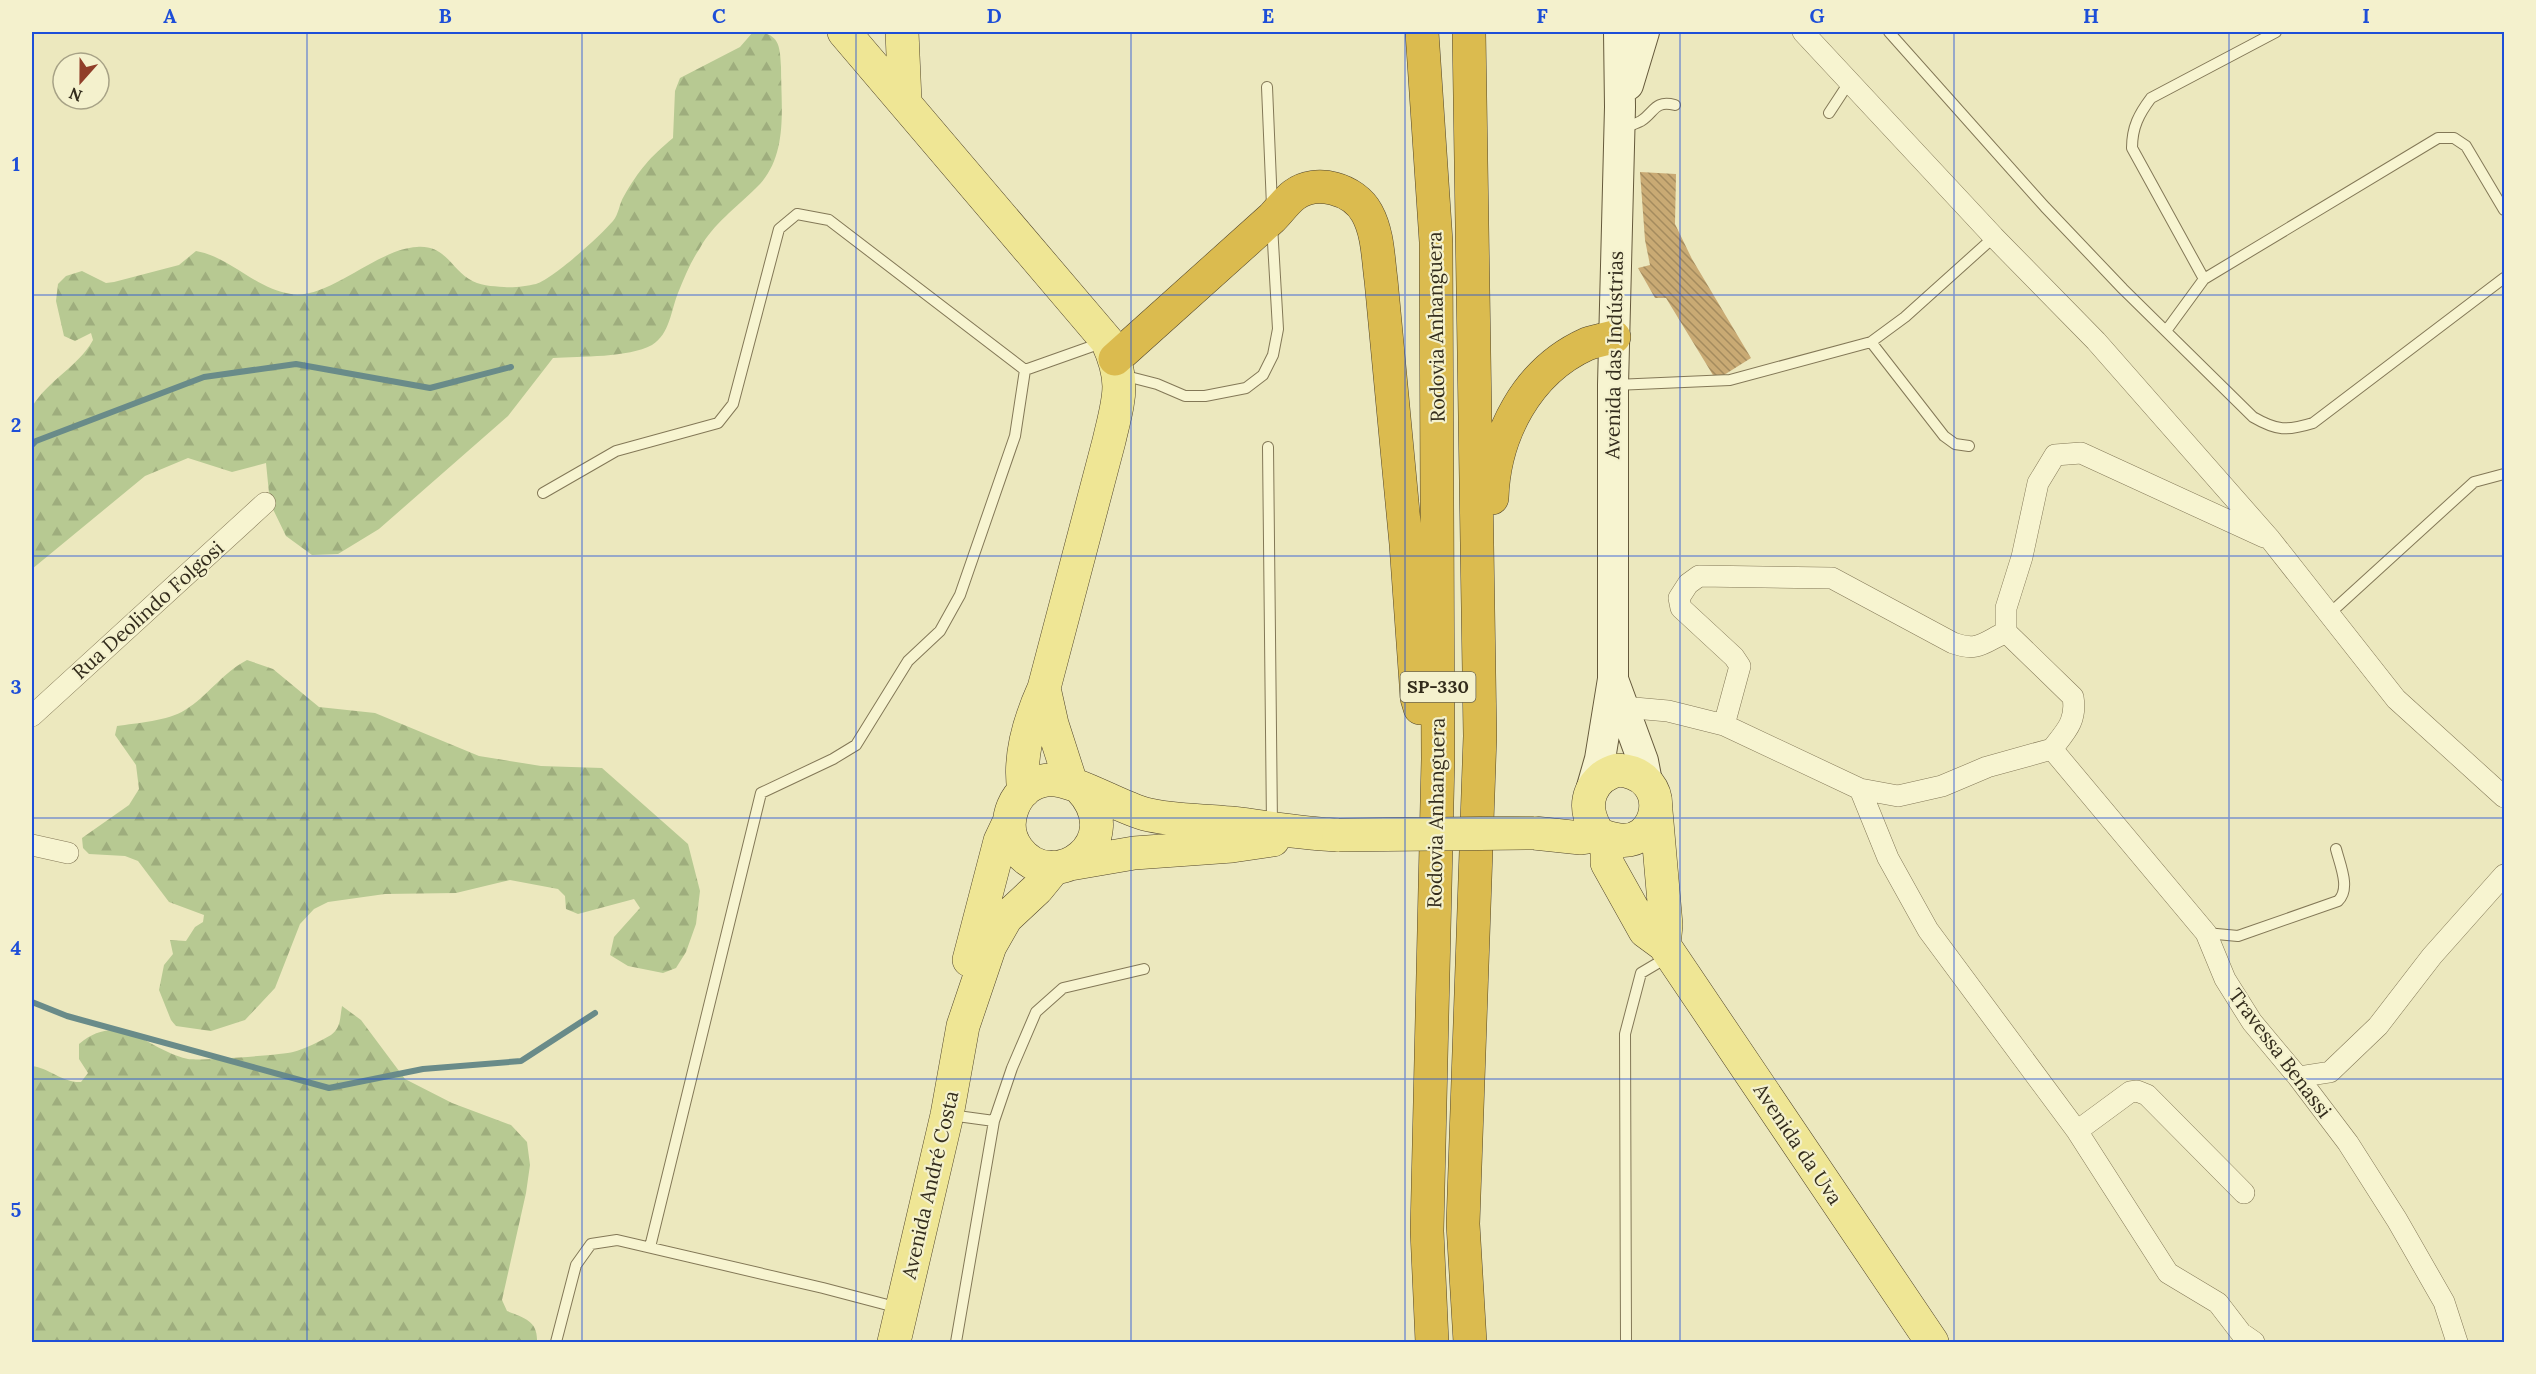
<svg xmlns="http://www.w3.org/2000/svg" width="2536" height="1374" viewBox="0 0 2536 1374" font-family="Lora,serif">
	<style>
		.forest { fill: url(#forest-firs) }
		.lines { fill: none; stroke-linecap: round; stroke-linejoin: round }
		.stream { stroke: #698b89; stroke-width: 6 }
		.building { fill: url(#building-back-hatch) }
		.lane-casing { stroke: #837857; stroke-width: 12 }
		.street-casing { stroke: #837857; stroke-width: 22 }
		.secondary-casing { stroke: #65593b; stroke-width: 32 }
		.primary-casing { stroke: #51452c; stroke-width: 34 }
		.highway-casing { stroke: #51452c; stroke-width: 34 }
		.lane { stroke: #f7f4d0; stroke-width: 10 }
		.street { stroke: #f7f4d0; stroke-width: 21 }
		.secondary { stroke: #f7f4d0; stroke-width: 30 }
		.primary { stroke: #efe695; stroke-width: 33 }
		.highway { stroke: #dbbb4f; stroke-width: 33 }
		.primary-bridge-casing { stroke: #51452c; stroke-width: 34; stroke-linecap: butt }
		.primary-bridge { stroke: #efe695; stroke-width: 33 }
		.grid { fill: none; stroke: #1d4ed8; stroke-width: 1.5; stroke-opacity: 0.55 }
		.labels { text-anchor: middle; stroke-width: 4.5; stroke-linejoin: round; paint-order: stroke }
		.shield { fill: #f4f1cd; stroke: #6d6751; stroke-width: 1.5 }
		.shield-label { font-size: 18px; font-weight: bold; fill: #332c1c }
		.street-label { font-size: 20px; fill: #332c1c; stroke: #f4f1cd }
		.neatline { fill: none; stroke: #1d4ed8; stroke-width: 2 }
		.grid-label { font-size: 20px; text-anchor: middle; font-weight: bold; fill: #1d4ed8 }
	</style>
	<defs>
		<pattern id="forest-firs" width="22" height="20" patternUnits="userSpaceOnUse" patternTransform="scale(1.5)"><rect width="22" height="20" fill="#b7c992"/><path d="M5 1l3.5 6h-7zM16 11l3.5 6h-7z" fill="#9ead7d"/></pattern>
		<pattern id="building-back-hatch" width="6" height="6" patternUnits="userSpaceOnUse" patternTransform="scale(1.5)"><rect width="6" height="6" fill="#c9aa74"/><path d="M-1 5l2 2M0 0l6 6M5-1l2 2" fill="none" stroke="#a48b5e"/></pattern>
	</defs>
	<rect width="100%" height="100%" fill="#ece8be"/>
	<path class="forest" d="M753 32C779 32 780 45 781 67 781 108 789 157 756 188 737 207 713 224 700 248 691 261 684 278 678 293 671 310 670 334 652 345 628 358 581 356 553 358L508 416 379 529 338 554 312 555 286 536 270 503 266 463 232 472 188 458 145 476 32 569V407C48 380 78 367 93 340L91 333 75 341 64 336 56 301 58 284 66 276 82 271 106 283 114 282 179 265 196 251C231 257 255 289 291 294 329 300 376 249 417 247 445 245 450 267 469 279 479 286 492 286 504 287 513 288 527 286 536 284 554 278 600 236 613 221 619 214 619 204 624 196 639 170 650 157 673 138L675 91 680 78 740 47Z
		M247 660 273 669 319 707 375 713 479 756 541 766 602 768 688 844 700 891 696 924 686 952 676 968 663 973 628 966 610 955 614 937 640 908 634 899 578 914 566 909 565 896 558 889 510 880 456 893 385 894 328 902 314 909 300 924 275 988 245 1020 211 1031 176 1026 171 1020 159 990 164 965 173 954 170 940 186 941 195 927 203 922 204 915 169 902 138 861 125 856 89 854 83 848 82 838 129 805 139 789 136 765 115 735 117 726C137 723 168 721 185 710 208 696 221 674 247 660Z
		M342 1006 361 1020 405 1079 452 1103 511 1125 527 1142 530 1165 526 1193 502 1300 507 1311C525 1318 538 1321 537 1342H32V1066C49 1068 63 1083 81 1082L88 1073 79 1059V1044C121 1009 149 1051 188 1059 198 1061 282 1055 293 1052 304 1049 321 1041 331 1035 341 1028 340 1017 342 1006Z"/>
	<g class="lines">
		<path class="stream" d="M32 445 36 441 204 377 296 364 430 388 511 367
			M32 1002 67 1016 329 1088 423 1069 521 1061 595 1013"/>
	</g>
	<path class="building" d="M1640 172 1676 174 1675 224 1692 259 1751 358 1716 380 1666 298H1655L1638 268 1650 265 1645 240Z"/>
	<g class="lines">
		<g class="lane-casing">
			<path id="lane" d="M1889 32 2045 207 2123 289 2253 417C2277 431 2287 431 2313 423L2504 278
				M1267 87 1272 206
				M1829 113 1850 81
				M1622 129C1628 126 1635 124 1641 121 1655 112 1654 100 1675 105
				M2204 279 2132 148C2132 127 2139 114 2151 98L2276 32
				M2166 331 2204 279 2438 138H2454L2466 146 2504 210
				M1871 342 1944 436 1955 444 1969 446
				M1122 375 1157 384 1185 396H1205L1246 388 1263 375 1273 355 1278 329 1272 225
				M1615 385 1730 380 1871 342 1905 317 1994 237
				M1268 447 1272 826
				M543 493 616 451 718 423 733 404 779 229 797 214 829 220 1025 370
				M2328 615 2474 482 2504 474
				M2206 933 2238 936 2338 901C2351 889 2340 865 2336 849
				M950 1115 994 1121 956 1342
				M994 1121 1012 1068 1036 1012 1063 988 1144 969
				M650 1247 761 793 833 759 856 745 908 661 940 631 960 595 1015 436 1025 370 1104 342
				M556 1342 576 1265 591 1244 617 1240 823 1288 899 1308
				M1626 1342 1625 1034 1641 973 1668 957"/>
		</g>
		<g class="street-casing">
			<path id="street" d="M1803 32 1994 237 2096 341 2270 539 2396 699 2504 797
				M1623 707 1668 711 1724 725 1860 789 1898 796 1942 786 1987 767 2052 749 2206 933 2225 979 2252 1022 2298 1077 2348 1143 2397 1220 2444 1302 2457 1342
				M32 716 265 503
				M1724 725 1740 666 1734 657 1681 608 1679 598 1688 584 1699 576 1832 578 1953 643C1978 652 1983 643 2006 632
				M2052 749C2066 731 2077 721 2073 697L2006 632V608L2022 557 2038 483 2055 455 2081 453 2264 537
				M1860 789 1888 858 1928 930 2077 1131 2168 1273 2218 1303 2241 1333 2254 1342
				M32 845 68 853
				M2298 1077 2330 1072 2378 1026 2432 956 2504 875
				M2077 1131 2130 1092 2137 1091 2147 1095 2244 1193"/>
		</g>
		<g class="secondary-casing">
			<path id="secondary" d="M1628 85 1644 32
				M1614 682 1643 761 1647 782
				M1592 787 1600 759 1613 679V385L1620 107 1619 32"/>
		</g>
		<g class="primary-casing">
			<path id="primary" d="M844 32 1107 341C1126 383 1119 398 1109 441L1044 688C1030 719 1018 756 1024 791
				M902 32 905 101
				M1044 688 1052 724 1071 783
				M1618 770C1676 774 1661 851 1614 839 1606 837 1599 836 1595 828 1581 803 1591 777 1618 770Z
				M1080 788C1130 841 1054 897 1018 850 998 824 1015 784 1047 780 1071 777 1118 807 1145 814 1173 821 1202 820 1231 823 1267 827 1302 834 1339 835
				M1656 811 1666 925 1664 945
				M1534 833 1581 838 1601 835
				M1607 838V863L1645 931 1664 945 1932 1342
				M1070 864 1134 853 1232 846 1273 840
				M969 960 1000 841 1009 822
				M894 1342 947 1115 963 1026 990 946 1006 918 1037 889 1055 867"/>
		</g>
		<g class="highway-casing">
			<path id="highway" d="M1422 32 1436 242 1438 759 1427 1231 1432 1342
				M1469 32 1480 736 1463 1224 1470 1342
				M1115 359 1272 218C1279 211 1286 201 1294 195 1316 178 1354 189 1367 213 1378 233 1378 258 1381 280L1406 544 1417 698 1420 708
				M1492 498C1494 435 1527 371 1587 344 1595 341 1605 339 1614 337"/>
		</g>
		<use href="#lane" class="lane"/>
		<use href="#street" class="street"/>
		<use href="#secondary" class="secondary"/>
		<use href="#primary" class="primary"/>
		<use href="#highway" class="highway"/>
		<g class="primary-bridge-casing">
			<path id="primary-bridge" d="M1339 835 1534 833"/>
		</g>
		<use href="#primary-bridge" class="primary-bridge"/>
	</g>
	<path class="grid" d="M307 32V1342M582 32V1342M856 32V1342M1131 32V1342M1405 32V1342M1680 32V1342M1954 32V1342M2229 32V1342M32 295H2504M32 556H2504M32 818H2504M32 1079H2504"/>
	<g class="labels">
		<rect class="shield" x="1400.5" y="672" width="75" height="30" rx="4.5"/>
		<g class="shield-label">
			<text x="1438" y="693">SP-330</text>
		</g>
		<g class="street-label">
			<text transform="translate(1436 327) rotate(-91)" y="7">Rodovia Anhanguera</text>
			<text transform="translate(1614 355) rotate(-89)" y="7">Avenida das Indústrias</text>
			<text transform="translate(148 610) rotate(-42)" y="7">Rua Deolindo Folgosi</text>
			<text transform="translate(1436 813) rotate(-89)" y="7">Rodovia Anhanguera</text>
			<text transform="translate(2280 1053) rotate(53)" y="7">Travessa Benassi</text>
			<text transform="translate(1798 1144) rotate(56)" y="7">Avenida da Uva</text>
			<text transform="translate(930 1185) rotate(-77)" y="7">Avenida André Costa</text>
		</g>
	</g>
	<rect width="2536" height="1374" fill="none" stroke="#f4f1cd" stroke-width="66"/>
	<g transform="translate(81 81) rotate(201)"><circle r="28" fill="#f4f1cd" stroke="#a7a286" stroke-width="1.5"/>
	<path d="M0-4.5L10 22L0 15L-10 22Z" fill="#903e29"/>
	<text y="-9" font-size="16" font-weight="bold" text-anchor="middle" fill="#332c1c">N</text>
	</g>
	<rect x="33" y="33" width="2470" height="1308" class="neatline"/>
	<g class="grid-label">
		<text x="170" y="23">A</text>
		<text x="445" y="23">B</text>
		<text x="719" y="23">C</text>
		<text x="994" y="23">D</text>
		<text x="1268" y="23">E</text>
		<text x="1542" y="23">F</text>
		<text x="1817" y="23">G</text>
		<text x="2091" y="23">H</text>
		<text x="2366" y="23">I</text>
		<text x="16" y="171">1</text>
		<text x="16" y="432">2</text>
		<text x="16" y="694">3</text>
		<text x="16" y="955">4</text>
		<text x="16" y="1217">5</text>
	</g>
</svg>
